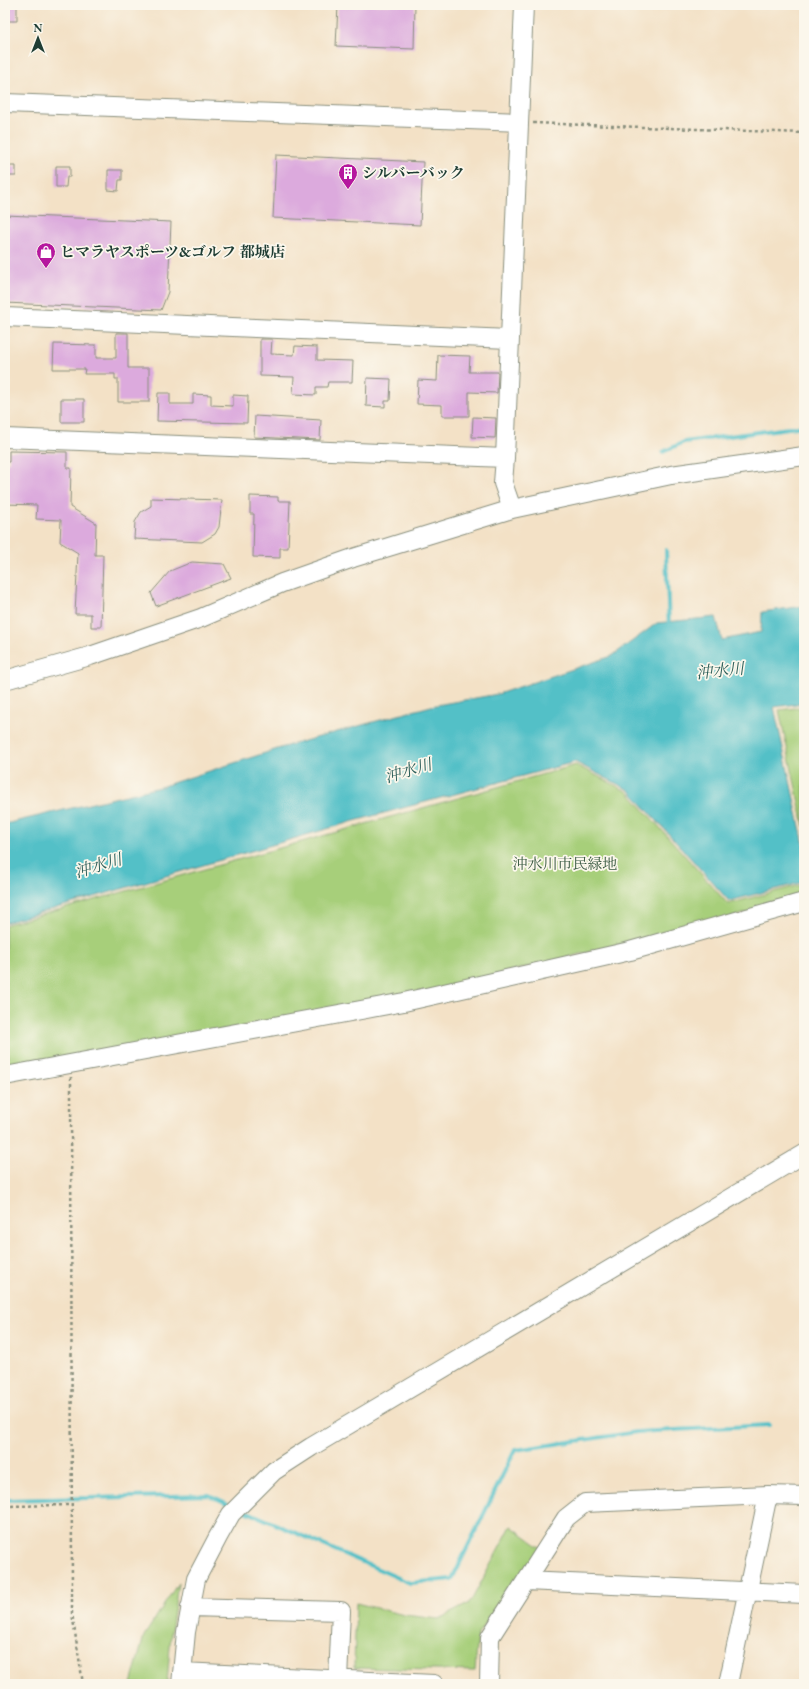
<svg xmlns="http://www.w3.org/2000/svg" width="809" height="1689" viewBox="0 0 809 1689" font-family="'EB Garamond','Noto Serif JP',serif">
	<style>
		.green { fill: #a7cf7a; stroke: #638657 }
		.water { fill: #52c0c7; stroke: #387e7e }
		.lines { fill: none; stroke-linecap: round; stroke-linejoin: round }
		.stream { stroke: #52c0c7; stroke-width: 4 }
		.building { fill: #dcaadd }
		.minor-casing { stroke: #898f7d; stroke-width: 20 }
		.path { stroke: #898f7d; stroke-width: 2.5; stroke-dasharray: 3 3; stroke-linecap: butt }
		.minor { stroke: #fff; stroke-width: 18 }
		.labels { text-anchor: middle; stroke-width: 3.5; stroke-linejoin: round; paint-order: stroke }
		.poi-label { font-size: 15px; font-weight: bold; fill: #1f3d34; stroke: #fbf7ec; text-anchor: start }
		.park-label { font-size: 15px; fill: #3a5a42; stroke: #fbf7ec }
		.water-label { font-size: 16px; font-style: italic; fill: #2c5e59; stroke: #fbf7ec }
	</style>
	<rect width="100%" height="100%" fill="#fbf7ec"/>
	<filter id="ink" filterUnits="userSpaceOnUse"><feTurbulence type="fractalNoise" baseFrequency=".025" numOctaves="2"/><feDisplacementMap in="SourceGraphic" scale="8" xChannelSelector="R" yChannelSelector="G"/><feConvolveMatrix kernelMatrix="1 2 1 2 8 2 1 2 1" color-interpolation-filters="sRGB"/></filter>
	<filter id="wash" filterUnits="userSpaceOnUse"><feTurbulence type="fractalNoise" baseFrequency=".012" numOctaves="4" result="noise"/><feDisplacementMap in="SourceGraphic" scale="16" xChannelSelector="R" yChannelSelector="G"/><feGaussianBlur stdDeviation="0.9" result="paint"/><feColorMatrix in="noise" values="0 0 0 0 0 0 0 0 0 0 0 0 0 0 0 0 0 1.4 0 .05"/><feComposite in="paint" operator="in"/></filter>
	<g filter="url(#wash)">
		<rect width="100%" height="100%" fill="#f3e1c6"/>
		<path class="green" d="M804 707V826L779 710Z
			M576 765 628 792 728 904 804 884V897L729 918 424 992 5 1071V1058L9 1057 5 1042V925Z
			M511 1526 541 1548 478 1634 475 1671 354 1668 356 1603 404 1615 439 1619 470 1603Z
			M178 1583 171 1633 167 1684H131L144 1636Z"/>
		<path class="water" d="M804 606V703L774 707 804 845V882L729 901 629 790 575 762 354 821 5 923V824L160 787 290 745 431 706 498 694 612 656 657 623 716 617 722 640 761 632 762 612Z"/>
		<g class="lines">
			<path class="stream" d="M663 452 684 442 804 426
				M666 550 669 627
				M5 1500 209 1495 233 1506
				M241 1509 410 1583 452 1579 515 1450 637 1432 769 1425"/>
		</g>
		<g id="blocks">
			<path class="building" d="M5 5H17V21H5Z
				M338 5H415L414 49 336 46Z
				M276 155 423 162 420 225 273 218Z
				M5 166H16V176H5Z
				M56 166H70V177H67L66 187H56Z
				M108 170H122V180H119L118 191 108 190Z
				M5 215 171 222 168 292 161 310 5 303Z
				M116 333H128V368H149V402H118V379H115V374H84L85 369H53L54 344 96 345V358H116Z
				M260 339H272L271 354 294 355 295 346 317 347V360L353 361 352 382H328L327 387H316V395L293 394 294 377 260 376Z
				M438 355 470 356 469 372H498L497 393 469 392V416H442V405L417 404 418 380 437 381Z
				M367 378 391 379 390 401H385V407L366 406Z
				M158 393H170V404H193V394L211 395V405L233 406V395L248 396 247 423 157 421Z
				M61 399H84V422H61Z
				M255 416 321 420 320 440 254 437Z
				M473 417 496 418 495 438 472 437Z
				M9 451 67 452V468H71L70 507 96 523 95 555H103L101 627H91V614H75L78 553 60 542 61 520 36 519 37 505 5 504V462H9Z
				M250 496 278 497V501H290L288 548H280V558L253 557 254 514H250Z
				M151 498 222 500 219 527 215 534 202 542 134 539 135 522 141 512 151 506Z
				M192 562 224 564 231 578 156 606 151 593 170 571Z"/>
		</g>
	</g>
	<g filter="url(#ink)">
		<use href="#blocks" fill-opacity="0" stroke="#898f7d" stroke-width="1"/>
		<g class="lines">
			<g class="minor-casing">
				<path id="minor" d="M5 103 519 122
					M5 317 509 339
					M5 438 505 458 503 483 512 509
					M505 458 524 5
					M5 680 90 656 201 618 282 583 353 558 512 509 671 475 804 456
					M5 1076 404 1002 630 951 804 902
					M526 1581 804 1594
					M190 1607 341 1611 338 1680
					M182 1672 434 1684
					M181 1684 186 1632 196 1579 218 1537 231 1514 274 1471 311 1447 804 1154
					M489 1684 490 1637 566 1518 585 1503 768 1495 804 1496
					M728 1684 768 1495"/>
			</g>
			<path class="path" d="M533 123 804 133
				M71 1077 72 1613 83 1684
				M5 1506 72 1505"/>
			<use href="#minor" class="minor"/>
		</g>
	</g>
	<defs>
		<g id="building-pin" transform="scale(1)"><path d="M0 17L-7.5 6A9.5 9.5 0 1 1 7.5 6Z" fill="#b5179e" stroke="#fbf7ec"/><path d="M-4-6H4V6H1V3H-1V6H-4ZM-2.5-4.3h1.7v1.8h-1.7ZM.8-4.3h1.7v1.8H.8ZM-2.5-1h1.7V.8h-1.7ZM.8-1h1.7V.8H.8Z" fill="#fff"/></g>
		<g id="shop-pin" transform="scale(1)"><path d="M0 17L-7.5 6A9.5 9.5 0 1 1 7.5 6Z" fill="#b5179e" stroke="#fbf7ec"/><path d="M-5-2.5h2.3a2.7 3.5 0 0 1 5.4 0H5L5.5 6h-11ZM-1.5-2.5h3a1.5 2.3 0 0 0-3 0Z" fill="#fff"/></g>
	</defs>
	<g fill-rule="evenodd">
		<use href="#building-pin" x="348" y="173"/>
		<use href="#shop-pin" x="46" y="252"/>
	</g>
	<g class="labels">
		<g class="poi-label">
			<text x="362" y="178">シルバーバック</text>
			<text x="60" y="257">ヒマラヤスポーツ&amp;ゴルフ 都城店</text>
		</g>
		<g class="park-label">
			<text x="565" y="869">沖水川市民緑地</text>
		</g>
		<g class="water-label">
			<text transform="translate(720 670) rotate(-6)" y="6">沖水川</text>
			<text transform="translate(408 770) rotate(-17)" y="6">沖水川</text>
			<text transform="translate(98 865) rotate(-17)" y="6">沖水川</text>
		</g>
	</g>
	<rect width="809" height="1689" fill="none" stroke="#fbf7ec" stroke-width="20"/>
	<g transform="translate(38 38)" stroke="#fbf7ec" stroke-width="3" paint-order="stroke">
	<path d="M0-3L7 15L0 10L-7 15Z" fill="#1f3d34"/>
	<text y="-6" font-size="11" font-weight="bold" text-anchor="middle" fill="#1f3d34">N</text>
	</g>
</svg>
